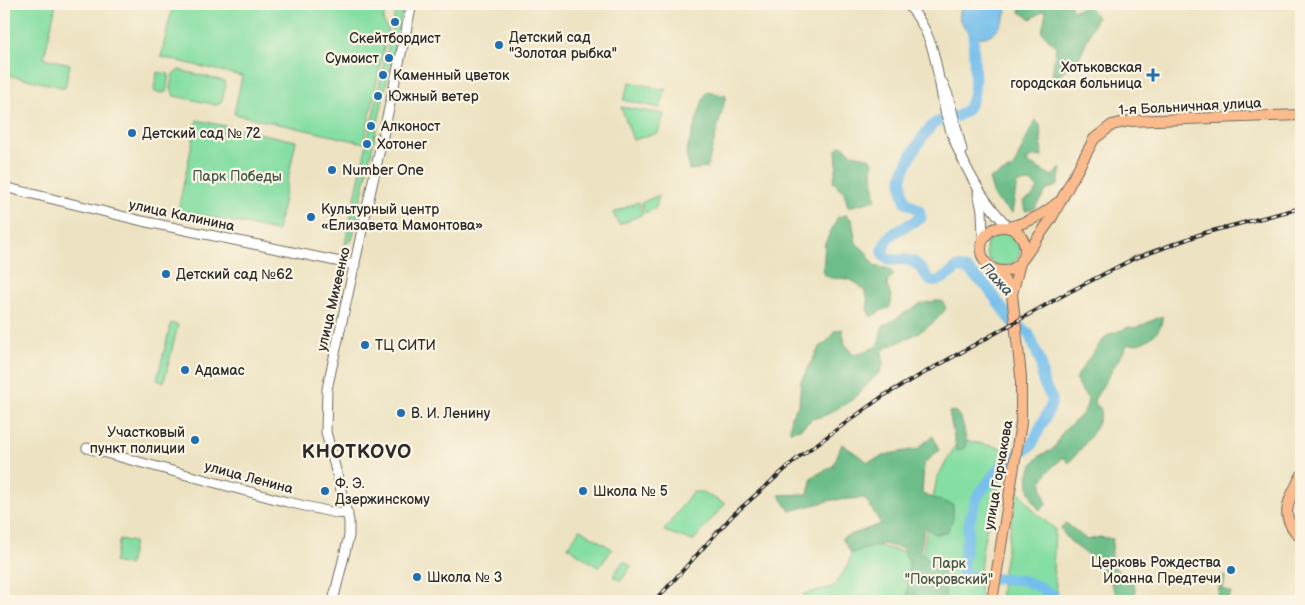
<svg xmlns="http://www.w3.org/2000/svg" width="1305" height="605" viewBox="0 0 1305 605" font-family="'Balsamiq Sans',sans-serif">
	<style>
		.green { fill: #85dea3; stroke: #588467 }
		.forest { fill: #6cbd89; stroke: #4c745a }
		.water { fill: #73beec; stroke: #4f748c }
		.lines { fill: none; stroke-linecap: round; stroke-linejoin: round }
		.river { stroke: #73beec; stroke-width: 11 }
		.minor-casing { stroke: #6f6b60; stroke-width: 11 }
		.major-casing { stroke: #6f6b60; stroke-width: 12 }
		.minor { stroke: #fff; stroke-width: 9 }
		.major { stroke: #fbbb8c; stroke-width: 10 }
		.rail-casing { stroke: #2b2b2b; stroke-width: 4 }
		.rail { stroke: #fcf5e5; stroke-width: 2; stroke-dasharray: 5.5; stroke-linecap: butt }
		.poi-dot { fill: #1f6fb2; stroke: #fcf5e5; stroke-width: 2 }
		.labels { text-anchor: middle; stroke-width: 4.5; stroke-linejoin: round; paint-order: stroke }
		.poi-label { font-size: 14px; fill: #2b2b2b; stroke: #fcf5e5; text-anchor: start }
		.street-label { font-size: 14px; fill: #2b2b2b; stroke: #fcf5e5 }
		.park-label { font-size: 14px; fill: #425849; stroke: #fcf5e5 }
		.water-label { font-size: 15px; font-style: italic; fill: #415765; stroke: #fcf5e5 }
		.district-label { font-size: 19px; font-weight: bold; letter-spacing: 1px; fill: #2b2b2b; stroke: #fcf5e5 }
	</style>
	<rect width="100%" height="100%" fill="#fcf5e5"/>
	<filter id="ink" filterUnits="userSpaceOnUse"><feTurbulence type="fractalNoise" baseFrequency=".02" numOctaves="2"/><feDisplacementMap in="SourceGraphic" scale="10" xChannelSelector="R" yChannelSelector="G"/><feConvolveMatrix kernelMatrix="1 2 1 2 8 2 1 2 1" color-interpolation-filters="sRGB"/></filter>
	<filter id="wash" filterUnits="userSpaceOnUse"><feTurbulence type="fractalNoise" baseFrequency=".0096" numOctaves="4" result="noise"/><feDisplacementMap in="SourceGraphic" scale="20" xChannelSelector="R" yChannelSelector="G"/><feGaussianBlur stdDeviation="1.12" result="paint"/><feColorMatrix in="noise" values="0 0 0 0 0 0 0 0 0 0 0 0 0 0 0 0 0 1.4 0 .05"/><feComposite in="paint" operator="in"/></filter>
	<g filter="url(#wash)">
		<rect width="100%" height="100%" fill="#ede3c2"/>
		<path class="green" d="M4 4H56L44 58 70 64 65 88 4 74Z
			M173 4H387L383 21 388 29 364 143 234 114 242 76 161 57Z
			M397 4H404L352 240 345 244Z
			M179 70 224 81 226 86 221 103 217 105 174 96 170 87 173 74Z
			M157 72 169 74 166 92 163 93 155 92 154 89Z
			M630 82 666 90 660 108 623 100Z
			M621 107 664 114 658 133 633 140Z
			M197 120 296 141 277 231 178 210Z
			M659 195 656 208 645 213 641 203Z
			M638 202 643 214 619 225 613 213Z
			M986 249a17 17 0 1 1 34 0a17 17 0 1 1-34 0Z
			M171 323 178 325 164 382 157 380Z
			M959 439 1011 450C995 499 975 549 981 601H804V594L833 587 847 567 856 541 922 556 937 478Z
			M1017 489 1035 512 1055 529 1053 570 1059 601H1000L1003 571Z
			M692 492H702L725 504 693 541 664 531Z
			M580 529 612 549 599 568 568 547Z
			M120 539 134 542 129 566 114 562Z
			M623 561 631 566 621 581 613 576Z"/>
		<path class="forest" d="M1020 4H1071L1072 11 1087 5 1097 17 1075 67 1065 69 1059 77H1052L1056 47 1042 32 1046 12 1045 10 1031 19 1020 12Z
			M708 91 726 96 707 168 689 170 686 153 704 97Z
			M1035 120 1040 125 1042 157 1035 156 1025 161 1052 176 1061 168 1058 185 1047 190 1034 209 1025 211 1023 201 1032 197 1038 188 1031 182 1017 183 1012 213 995 199 989 179 1013 168Z
			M841 145 853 154 867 157 873 162 872 176 876 200 848 207 844 192 833 182 837 165 836 150Z
			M846 215 852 220 856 243 867 253 874 266 889 269 894 275 888 280 887 287C892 295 893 300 889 308L882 310 871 317 867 309C871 297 862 284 850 280 839 276 832 282 823 273L825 243 838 217Z
			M935 301H942L946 308C931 331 906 338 882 350L883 365 880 372 852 400 826 415 812 419 800 429 790 431 791 416 799 404 801 381 819 348 831 338 834 331 842 329 845 344 853 355C861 354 866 349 874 348L879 343 882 327 920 304Z
			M1162 316C1164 332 1143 347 1128 344L1094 400V403L1101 409C1100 429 1081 448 1069 463L1064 457C1056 464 1042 474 1042 485 1042 493 1046 497 1046 505L1040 510C1026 495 1023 469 1041 455 1045 452 1051 452 1054 448 1058 443 1059 436 1064 431 1075 418 1085 419 1088 399L1078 386 1076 379C1078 373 1101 341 1106 337 1113 331 1121 332 1128 327L1136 328Z
			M955 411C965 422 965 433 966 447L957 451 949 412Z
			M933 436 939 450 924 464 922 494 953 505V519L947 532 935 534 925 527 920 552 942 569 946 601H907L909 562 902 548 883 544 851 553 842 538 881 524 865 498 832 500 790 511 779 495 808 494 812 477 833 466 842 444 868 462 889 454 917 449Z
			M1066 523 1087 540 1100 537 1113 539C1112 551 1109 564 1120 573 1125 576 1130 577 1134 581L1136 601H1119C1116 592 1102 566 1095 560 1083 550 1068 544 1061 528Z
			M1221 576 1225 577 1223 589 1231 593 1228 601H1217Z"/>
		<path class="water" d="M962 4H1008C1004 35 976 53 959 18Z"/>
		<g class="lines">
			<path class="river" d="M984 4C982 11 977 18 975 25 969 49 982 88 968 108 961 118 948 117 937 122 926 128 902 167 902 180 902 187 903 196 906 202L919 210 921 218C906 227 881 234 883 255 891 264 898 258 908 260 933 265 919 301 958 267L968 270 987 287 1013 323 1029 334 1041 363 1043 382 1052 399 1050 408 1031 446 1001 465 977 497 970 518 962 571C969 581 1007 578 1021 580 1034 583 1049 591 1058 601"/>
		</g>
	</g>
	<g filter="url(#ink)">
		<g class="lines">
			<g class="minor-casing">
				<path id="minor" d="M907 4C932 30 936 61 942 96 949 140 977 197 1009 227
					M943 83 948 95 962 150
					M4 187 142 221 355 265
					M978 193 982 210 983 238
					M87 448 287 502 336 513 348 514
					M333 601 349 536V521L326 432 327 389 412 4"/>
			</g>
			<g class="major-casing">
				<path id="major" d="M981 249a22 22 0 1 1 44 0a22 22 0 1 1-44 0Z
					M1009 227C1028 222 1042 216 1057 203
					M1023 259 1051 219 1094 139 1112 125 1129 121 1301 115
					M993 270 1005 281 1012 294
					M1301 476C1289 501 1277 515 1301 538
					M992 601 1021 423V376L1012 294 1020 263"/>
			</g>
			<use href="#minor" class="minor"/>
			<use href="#major" class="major"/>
			<g class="rail-casing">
				<path id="rail" d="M655 601 733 515 799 457 883 396 1069 292 1133 259 1204 233 1301 208"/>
			</g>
			<use href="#rail" class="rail"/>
		</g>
	</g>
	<g class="poi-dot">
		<circle cx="395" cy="22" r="5"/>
		<circle cx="499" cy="45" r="5"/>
		<circle cx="389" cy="58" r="5"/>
		<circle cx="383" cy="75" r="5"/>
		<path d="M1150.5 67.5h5v5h5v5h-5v5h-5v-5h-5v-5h5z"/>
		<circle cx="378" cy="96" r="5"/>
		<circle cx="371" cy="126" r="5"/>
		<circle cx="132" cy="133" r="5"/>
		<circle cx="367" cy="144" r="5"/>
		<circle cx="332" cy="170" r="5"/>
		<circle cx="311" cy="217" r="5"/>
		<circle cx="166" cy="274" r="5"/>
		<circle cx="365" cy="345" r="5"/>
		<circle cx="185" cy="370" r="5"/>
		<circle cx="401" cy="413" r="5"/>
		<circle cx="195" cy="440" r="5"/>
		<circle cx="325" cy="491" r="5"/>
		<circle cx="583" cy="491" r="5"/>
		<circle cx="1231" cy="570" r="5"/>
		<circle cx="417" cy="577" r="5"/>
	</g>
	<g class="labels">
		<g class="poi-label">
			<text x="509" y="42">Детский сад<tspan x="509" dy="16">"Золотая рыбка"</tspan></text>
			<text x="395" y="43" text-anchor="middle">Скейтбордист</text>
			<text x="379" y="63" text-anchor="end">Сумоист</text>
			<text x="1142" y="72" text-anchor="end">Хотьковская<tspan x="1142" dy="16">городская больница</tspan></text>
			<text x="393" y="80">Каменный цветок</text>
			<text x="388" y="101">Южный ветер</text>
			<text x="381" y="131">Алконост</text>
			<text x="142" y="138">Детский сад № 72</text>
			<text x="377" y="149">Хотонег</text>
			<text x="342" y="175">Number One</text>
			<text x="321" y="214">Культурный центр<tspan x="321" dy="16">«Елизавета Мамонтова»</tspan></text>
			<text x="176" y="279">Детский сад №62</text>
			<text x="375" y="350">ТЦ СИТИ</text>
			<text x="195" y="375">Адамас</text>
			<text x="411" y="418">В. И. Ленину</text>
			<text x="185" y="437" text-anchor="end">Участковый<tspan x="185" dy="16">пункт полиции</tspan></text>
			<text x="335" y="488">Ф. Э.<tspan x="335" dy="16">Дзержинскому</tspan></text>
			<text x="593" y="496">Школа № 5</text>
			<text x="1221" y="567" text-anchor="end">Церковь Рождества<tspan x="1221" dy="16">Иоанна Предтечи</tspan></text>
			<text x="427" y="582">Школа № 3</text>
		</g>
		<g class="street-label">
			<text transform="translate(1190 106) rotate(-3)" y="5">1-я Больничная улица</text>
			<text transform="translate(182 215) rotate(12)" y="5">улица Калинина</text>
			<text transform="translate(333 299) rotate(-77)" y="5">улица Михеенко</text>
			<text transform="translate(998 475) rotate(-80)" y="5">улица Горчакова</text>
			<text transform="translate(249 477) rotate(15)" y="5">улица Ленина</text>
		</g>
		<g class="park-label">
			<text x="237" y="181">Парк Победы</text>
			<text x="949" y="568">Парк<tspan x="949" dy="16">"Покровский"</tspan></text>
		</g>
		<g class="water-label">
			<text transform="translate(997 279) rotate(47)" y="5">Пажа</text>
		</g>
		<g class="district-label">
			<text x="357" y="458">KHOTKOVO</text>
		</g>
	</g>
	<rect width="1305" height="605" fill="none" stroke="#fcf5e5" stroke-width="20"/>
</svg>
